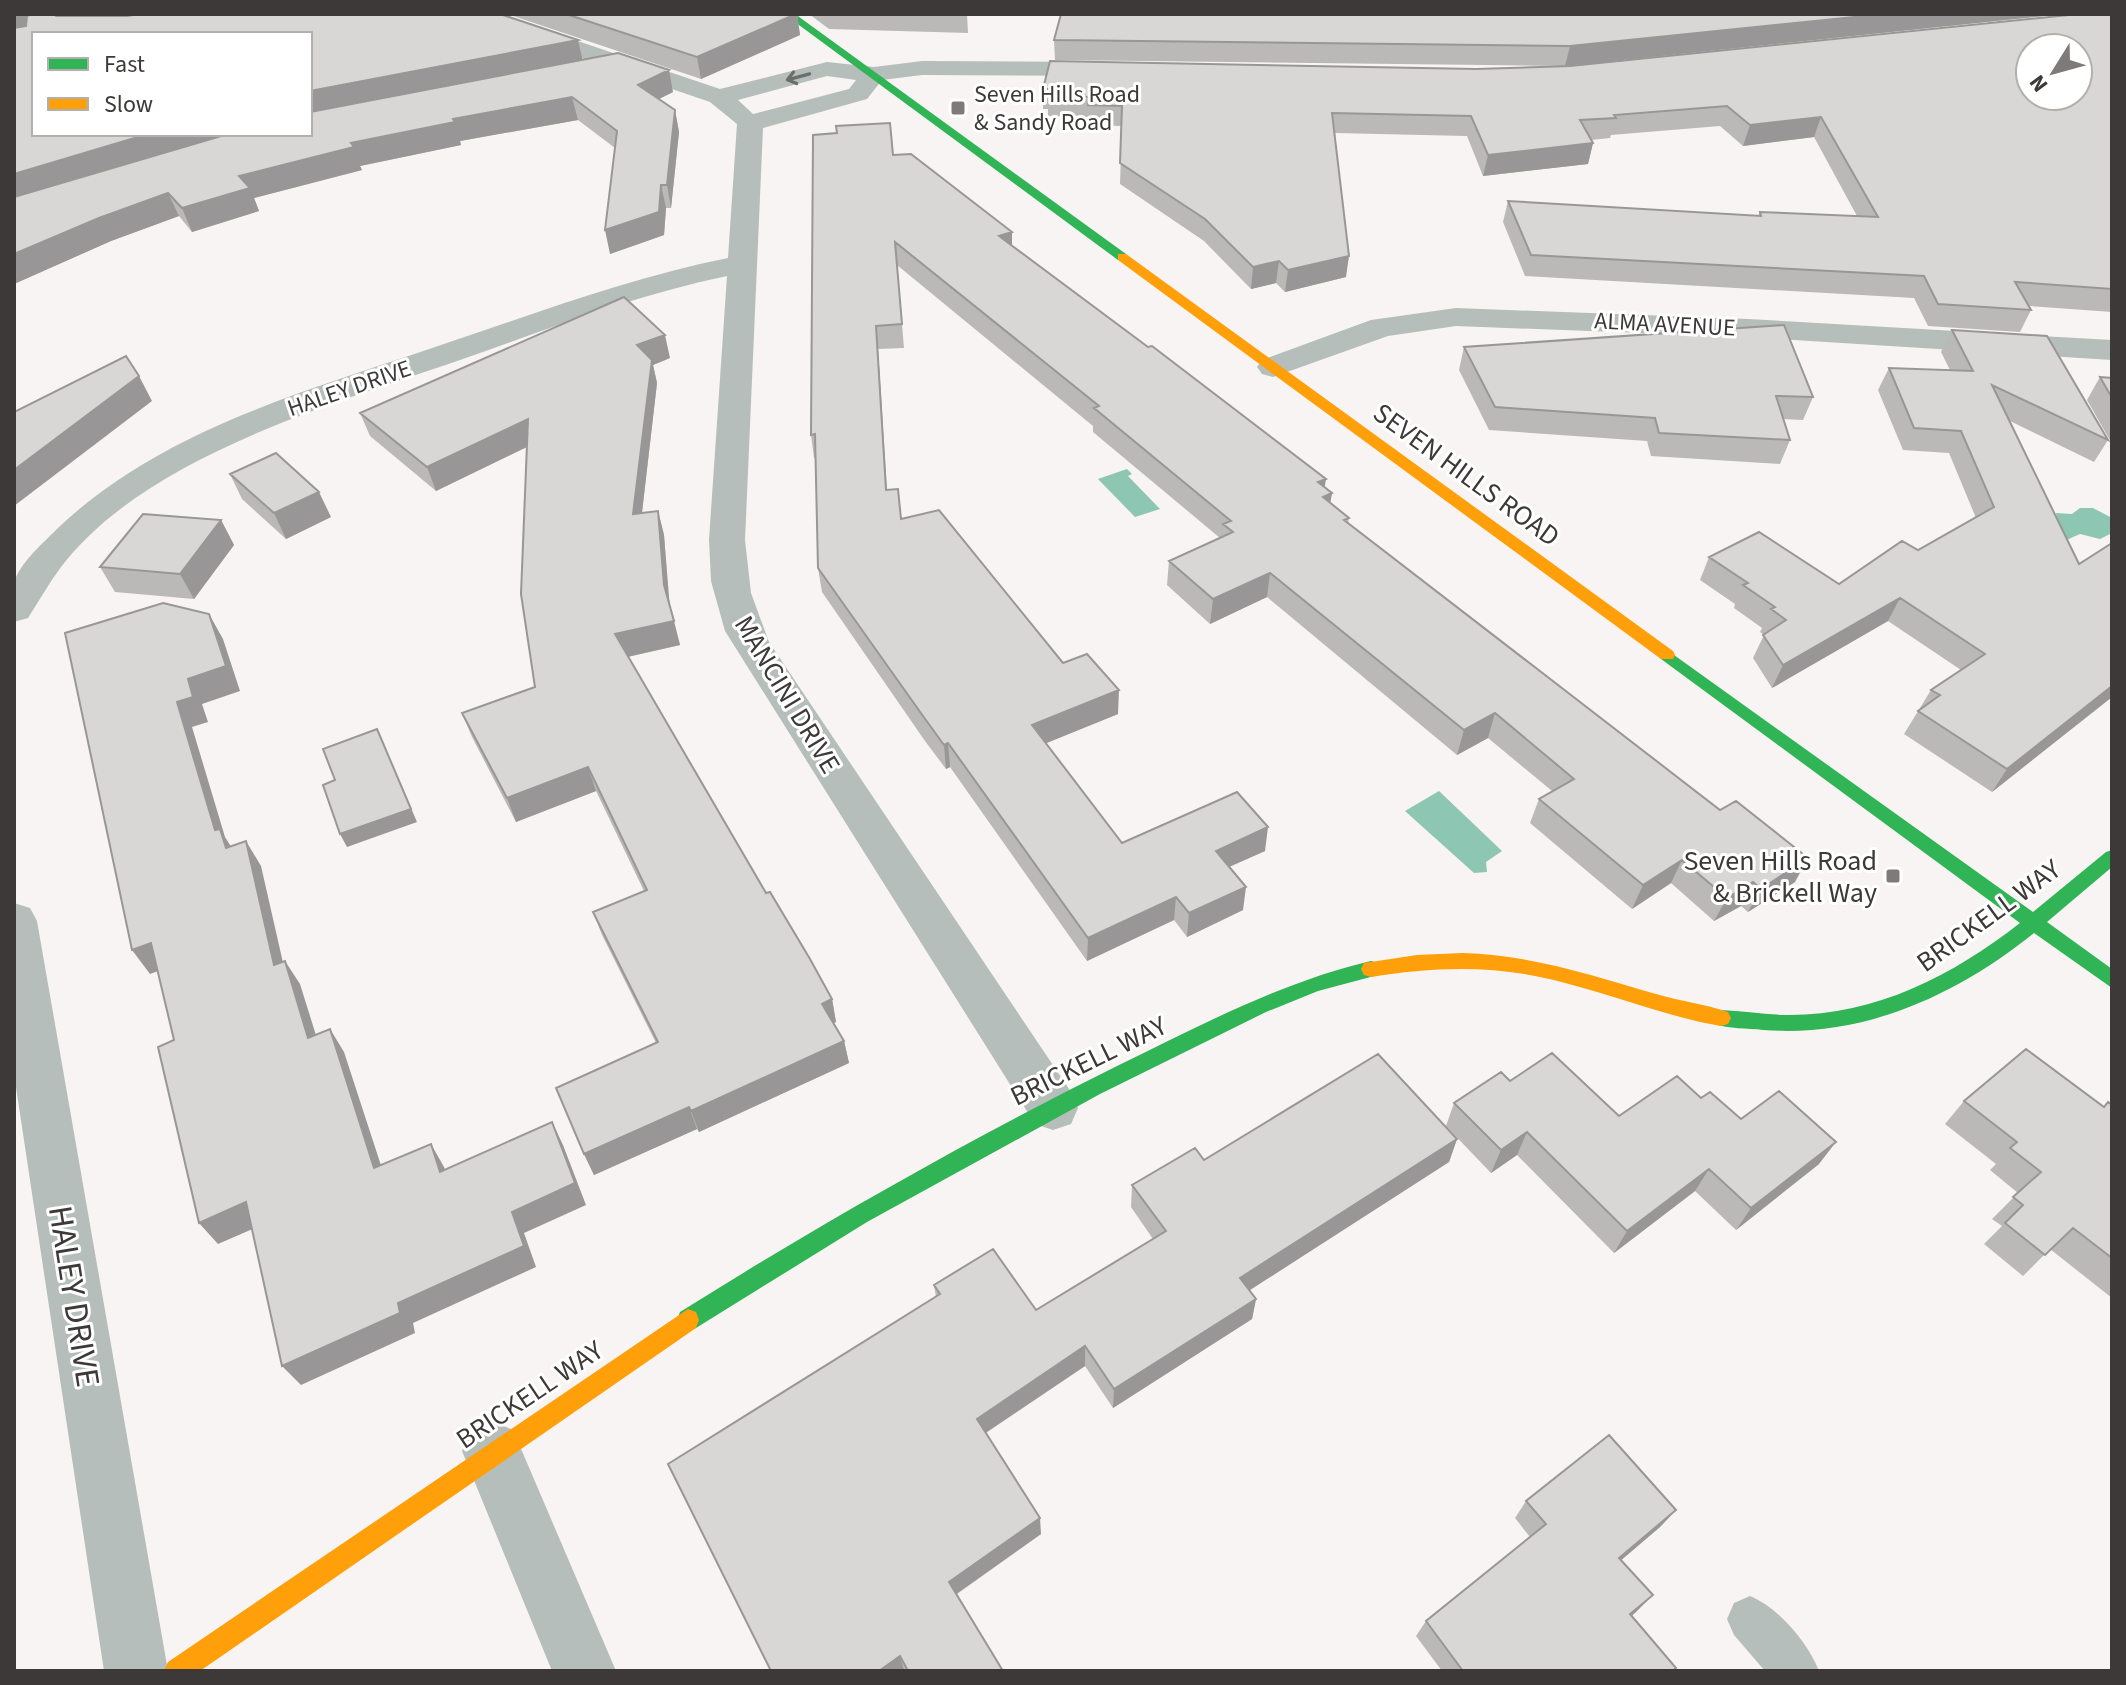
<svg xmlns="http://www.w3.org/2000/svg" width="2126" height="1685" viewBox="0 0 2126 1685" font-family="'Source Sans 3',sans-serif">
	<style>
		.water { fill: #8dc6b2 }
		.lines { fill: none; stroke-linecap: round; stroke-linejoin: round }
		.lane { fill: #b5beba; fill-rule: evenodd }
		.street { fill: #b5beba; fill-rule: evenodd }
		.fast { fill: #30b455; fill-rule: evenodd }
		.slow { fill: #ff9f0a; fill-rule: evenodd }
		.wall { fill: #bbb9b8; fill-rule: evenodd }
		.shaded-wall { fill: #989696 }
		.building { fill: #d9d7d6; stroke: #989696; stroke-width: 2; fill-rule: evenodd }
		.oneway { stroke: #6c6e6c }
		.poi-dot { fill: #7d7a79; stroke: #fff; stroke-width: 3 }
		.labels { text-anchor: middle; stroke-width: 6; stroke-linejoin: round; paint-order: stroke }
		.far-poi-label { font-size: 24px; fill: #3c3938; stroke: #fff; text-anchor: start }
		.far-street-label { font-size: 24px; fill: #3c3938; stroke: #fff }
		.street-label { font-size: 28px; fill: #3c3938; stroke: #fff }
		.poi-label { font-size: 28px; fill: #3c3938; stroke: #fff; text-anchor: end }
		.near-street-label { font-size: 34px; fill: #3c3938; stroke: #fff }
	</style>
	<rect width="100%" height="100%" fill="#f7f4f3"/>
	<path class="water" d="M1127 469 1132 474 1128 476 1160 509 1135 517 1098 479Z
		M2080 508H2093L2112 518V533L2100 539 2080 534 2062 542 2056 513 2072 514Z
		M1439 791 1502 851 1486 862 1487 872 1474 873 1405 811Z"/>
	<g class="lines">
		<path class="lane" d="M1750 1596C1779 1608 1808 1643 1819 1671H1765L1734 1635 1727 1619 1734 1603Z"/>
		<path class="street" d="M463 14H498L720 89 827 62 874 67 922 61 1109 62 1121 69 1109 76 922 75 882 80 867 99 763 128 745 540 751 593 769 642 1071 1092 1078 1108 1071 1124 1053 1130 1035 1124 725 631 711 581 709 540 727 276C635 295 548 329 460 360 333 404 146 456 61 567 49 583 39 601 28 618L14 622C14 610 10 590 15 579 23 560 43 543 58 528 161 430 306 391 438 346 534 314 628 278 728 258L737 124 710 102 467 19ZM827 76 856 80 849 89 753 114 738 100Z
			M1456 308 1748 319 2112 340V360L1748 337 1456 326 1388 336 1273 377 1262 374 1257 367 1262 360 1371 320Z
			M14 903 30 908 37 921 168 1671H104L14 1074Z
			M492 1421 513 1430 616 1671H552L462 1451 471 1430Z"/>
		<path class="fast" d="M784 14H795L1126 254V260H1118Z
			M1667 650 2033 912 2106 852 2112 850V867L2047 922 2112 969V988L2034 933C1957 995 1864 1038 1763 1030 1747 1028 1729 1029 1714 1024L1711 1018 1714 1012 1721 1010C1741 1011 1762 1014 1783 1015 1872 1017 1951 977 2020 923L1661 659 1659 655 1661 651Z
			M1371 961 1378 963 1381 969 1378 975 1318 991 1266 1012 1100 1094 867 1222 696 1328 688 1331 680 1328 677 1320 680 1312C822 1223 968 1140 1119 1065 1201 1025 1282 982 1371 961Z"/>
		<path class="slow" d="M1118 254H1126L1673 651 1675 655 1673 659H1661L1118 260Z
			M1463 953C1531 955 1591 975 1656 994 1680 1001 1705 1004 1728 1012L1731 1018 1728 1024 1721 1026 1700 1022C1644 1009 1591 987 1535 976 1481 965 1425 968 1371 977L1364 975 1361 969 1364 963 1417 955Z
			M688 1309 696 1312 699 1320 696 1328 200 1671H164L168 1662Z"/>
	</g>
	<path class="wall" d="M14 14H500L583 60 673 92 659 99 675 110 679 132 671 208H666L664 235 610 254 615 148 578 120 460 141 461 145 360 166 362 170 254 198 259 211 192 232 179 216 111 241 14 284ZM310 34V134H34Z
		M507 14H797L800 35 701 79Z
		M809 14H967L968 33 829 29Z
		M2063 14 1565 66 1055 60 1054 40Z
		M2112 14V312L2029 306 2031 310 2020 332 1928 326 1914 298 1525 276 1503 222 1508 201 1758 216 1760 212 1857 216 1814 137 1743 146 1720 126 1611 135 1610 138 1591 140 1593 143 1588 164 1483 176 1467 136 1335 133 1346 277 1285 292 1276 283 1251 289 1204 241 1120 184 1122 126 1088 125V117L1048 116V109H1043V89L1476 69 1570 66Z
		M893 155 1012 232V245L1332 493 1330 502 1349 518 1348 523 1795 882 1748 912 1741 906 1714 921 1671 883 1632 909 1530 823 1539 799 1552 791 1488 738 1457 755 1267 597 1210 624 1167 585 1169 561 1220 538 1093 432V426L897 265 904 348 878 349 887 490 901 519 1118 714 1046 743 1122 843 1265 851 1229 867 1243 910 1187 937 1174 920 1087 961 950 767 946 769 925 741 822 592 818 568 816 458H814L811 435Z
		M1952 330 2108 440 2094 462 2010 421 2079 564 2112 543V697L1992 792 1904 734 1931 690 1961 670 1888 621 1772 688 1753 658 1764 635 1760 632 1762 628 1734 608 1735 604 1700 580 1709 557 1839 584 1918 550 1976 518 1949 453 1903 450 1878 390 1889 368 1950 370 1941 352Z
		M1464 347 1813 397 1803 420 1783 419 1790 440 1780 464 1651 456 1647 441 1489 430 1459 370Z
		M670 358 653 365 657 383 642 513 658 511 664 535 669 605 680 645 628 657 766 893 832 999 836 1022 834 1023 844 1041 849 1063 699 1132 697 1129 594 1175 584 1154 656 1043 602 935 593 912 644 891 596 791 516 822 472 737 462 713 535 687 527 447 436 491 370 436 360 413Z
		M2100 377 2112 378V444L2087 400Z
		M230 474 331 517 286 539 242 499Z
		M221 520 234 545 194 599 115 592 100 567Z
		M1510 1081 1619 1116 1701 1098 1819 1164 1736 1230 1695 1191 1614 1253 1517 1155 1491 1173 1446 1126 1454 1103Z
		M1964 1101 2104 1107 2112 1105V1298L2050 1249 2023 1276 1984 1244 2002 1226 1992 1219 2018 1193 1990 1170 1996 1164 1945 1124Z
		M1457 1139 1449 1162 1250 1290 1256 1299 1252 1319 1113 1408 1085 1366 986 1433 1041 1534 957 1594 1003 1671H771L936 1297 934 1285 1036 1310 1153 1239 1131 1207 1132 1185 1204 1160Z
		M1526 1501 1676 1510 1660 1527 1621 1560 1637 1611 1632 1616 1673 1671H1442L1416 1636 1426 1621 1530 1537 1515 1518Z"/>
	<path class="shaded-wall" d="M14 14H27L35 29 14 33Z
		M54 14H160L78 24Z
		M796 14H797L800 35 701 79 697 57Z
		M1884 14H2063L1565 66 1570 46Z
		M578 40 583 62 310 115V91Z
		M669 70 673 92 643 107 638 85Z
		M572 97 578 120 460 141 461 145 360 166 362 170 254 198 259 211 192 232 182 208 239 176 351 143 453 119Z
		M675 110 679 132 671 208 667 185Z
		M1821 117 1814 137 1743 146 1750 125Z
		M148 134H233L14 200V174Z
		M1593 143 1588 164 1483 176 1488 155Z
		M661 185 666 208 664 235 610 254 605 230Z
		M168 193 179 216 111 241 14 284V254L99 218Z
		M1012 232V255L999 236Z
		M1349 256 1346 277 1285 292 1288 270Z
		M1279 261 1276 283 1251 289 1253 267Z
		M876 326 878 349 888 514 886 490Z
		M665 335 670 358 653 365 657 383 639 538 633 514 637 345Z
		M139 376 152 401 14 506V470Z
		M528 419 535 443 436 491 427 467Z
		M1326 479 1322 503 1318 482Z
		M319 492 331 517 286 539 274 513Z
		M1332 493 1328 517 1323 497Z
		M658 511 664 535 670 609 664 585Z
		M221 520 234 545 194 599 180 574Z
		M1270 573 1267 597 1210 624 1213 599Z
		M1900 598 1888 621 1772 688 1783 665Z
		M209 614 223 639 240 691 202 704 208 722 192 727 225 837 235 853 242 873 215 830 177 702 188 679Z
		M674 621 680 645 622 658 615 634Z
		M2112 686V697L1992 792 2007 769Z
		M1119 690 1118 714 1032 749V725Z
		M1495 713 1488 738 1457 755 1464 730Z
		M377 729 417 822 347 847 340 834Z
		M948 743 950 767 946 769 944 745Z
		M588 767 596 791 516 822 507 798Z
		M1268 827 1265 851 1213 874 1216 851Z
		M246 841 261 866 289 989 274 965Z
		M1808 858 1795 882 1748 912 1761 889Z
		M1682 860 1671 883 1632 909 1643 885Z
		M1753 882 1741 906 1714 921 1727 898Z
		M1246 887 1243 910 1187 937 1189 913Z
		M1176 897 1174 920 1087 961 1088 938Z
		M151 943 169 967 150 974 132 950Z
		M285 961 300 984 324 1061 308 1038Z
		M832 999 836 1022 826 1026 822 1004Z
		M330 1029 344 1052 389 1190 374 1168Z
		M844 1041 849 1063 699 1132 691 1111Z
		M689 1107 697 1129 594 1175 584 1154Z
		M552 1122 563 1145 586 1205 524 1233 536 1267 413 1323 415 1333 301 1385 282 1366 398 1303 512 1212Z
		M1527 1132 1517 1155 1491 1173 1501 1150Z
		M1457 1139 1449 1162 1236 1299 1240 1278Z
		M1836 1142 1819 1164 1736 1230 1751 1208Z
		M431 1144 444 1167 453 1194 440 1172Z
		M1709 1169 1695 1191 1614 1253 1627 1231Z
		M246 1202 264 1224 218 1244 199 1223Z
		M1256 1299 1252 1319 1113 1408 1114 1389Z
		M1085 1346V1366L979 1437 977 1419Z
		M1676 1510 1660 1527 1605 1574 1619 1558Z
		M1040 1518 1041 1534 952 1597 949 1582Z
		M1653 1595 1637 1611 1615 1629 1630 1614Z
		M900 1656 904 1670 903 1671H879Z"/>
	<path class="building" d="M32 14H55L56 16H127L140 14H500L578 40 310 91V34H34V134H148L14 174V28L26 26 27 16Z
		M566 14H796L697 57Z
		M1061 14H1884L1570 46 1054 40Z
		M2079 14H2112V289L2015 282 2031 310 1938 304 1924 276 1531 255 1508 201 1761 216 1760 212 1878 217 1821 117 1750 125 1727 106 1614 115 1616 118 1580 120 1593 143 1488 155 1471 116 1332 113 1349 256 1288 270 1279 261 1253 267 1205 219 1120 163 1122 106 1088 105 1089 97 1047 96 1049 89H1043L1050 61 1476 69 1570 66ZM2030 48H2078V96H2030Z
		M618 53 669 70 638 85 675 110 667 185H661L659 212 605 230 617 131 572 97 453 119 455 122 351 143 354 147 239 176 250 188 182 208 168 193 99 218 14 254V197L228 134H310V112Z
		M890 123 893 155 911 154 1012 232 999 236 1148 347 1152 346 1326 479 1318 482 1332 493 1323 497 1349 518 1344 520 1720 810 1736 801 1808 858 1761 889 1753 882 1727 898 1682 860 1643 885 1539 799 1574 779 1495 713 1464 730 1270 573 1213 599 1169 561 1233 532 1223 524 1231 521 1094 408 1099 406 895 242 902 324 876 326 886 490 898 489 901 519 939 510 1063 663 1087 654 1119 690 1032 725 1122 843 1237 792 1268 827 1216 851 1246 887 1189 913 1176 897 1088 938 948 743 944 745 923 716 818 568 815 434 811 435 813 135 837 133 836 126Z
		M624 297 665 335 637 345 652 360 633 514 658 511 664 585 674 621 615 634 766 893 770 892 810 959 832 999 822 1004 844 1041 691 1111 689 1107 584 1154 556 1088 658 1042 593 912 647 890 588 767 507 798 462 713 535 687 521 594 528 419 427 467 360 413Z
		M1784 325 1813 397 1776 396 1790 440 1659 433 1655 418 1495 407 1464 347Z
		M1952 330 2047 336 2108 440 1992 385 2079 564 2112 543V686L2007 769 1918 711 1940 695 1931 690 1985 654 1900 598 1783 665 1763 635 1786 620 1771 609 1775 607 1743 585 1748 583 1709 557 1759 532 1839 584 1902 541 1918 550 1994 507 1961 431 1914 428 1889 368 1973 371Z
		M126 356 139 376 14 470V412Z
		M2100 377 2112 378V398Z
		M276 453 319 492 274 513 230 474Z
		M143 514 221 520 180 574 100 567Z
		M163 603 209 614 226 666 188 679 193 697 177 702 215 830 220 829 226 848 246 841 274 965 285 961 308 1038 330 1029 374 1168 431 1144 440 1172 552 1122 575 1183 512 1212 524 1246 398 1303 400 1313 282 1366 246 1202 199 1223 158 1047 174 1040 151 943 132 950 65 633Z
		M377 729 411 809 340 834 323 785 335 780 323 749Z
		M2026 1049 2104 1107 2108 1102 2112 1105V1258L2073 1228 2045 1255 2005 1223 2023 1205 2013 1197 2041 1172 2010 1148 2017 1142 1964 1101Z
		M1552 1053 1619 1116 1677 1076 1701 1098 1710 1092 1741 1119 1779 1091 1836 1142 1751 1208 1709 1169 1627 1231 1527 1132 1501 1150 1454 1103 1501 1072 1510 1081Z
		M1378 1054 1457 1139 1240 1278 1256 1299 1114 1389 1085 1346 977 1419 1040 1518 949 1582 1003 1671H908L900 1656 879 1671H771L668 1464 940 1294 934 1285 993 1249 1036 1310 1166 1231 1132 1185 1195 1148 1204 1160Z
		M1609 1435 1676 1510 1619 1558 1653 1595 1630 1614 1676 1668 1673 1671H1463L1426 1621 1546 1524 1526 1501Z"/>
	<defs><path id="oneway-shaft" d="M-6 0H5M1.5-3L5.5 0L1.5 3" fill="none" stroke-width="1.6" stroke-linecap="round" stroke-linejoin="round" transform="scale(2)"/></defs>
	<use class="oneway" href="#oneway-shaft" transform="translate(798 77) rotate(165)"/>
	<g class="poi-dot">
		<rect x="950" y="100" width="16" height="16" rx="4"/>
		<rect x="1885" y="868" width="16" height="16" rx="4"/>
	</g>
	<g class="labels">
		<g class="far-poi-label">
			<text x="974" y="102">Seven Hills Road<tspan x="974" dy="28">&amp; Sandy Road</tspan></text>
		</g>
		<g class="far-street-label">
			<text transform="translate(1665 324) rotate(3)" y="8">ALMA AVENUE</text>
			<text transform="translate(349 388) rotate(-19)" y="8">HALEY DRIVE</text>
		</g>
		<g class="street-label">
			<text transform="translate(1467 474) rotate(36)" y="10">SEVEN HILLS ROAD</text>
			<text transform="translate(788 694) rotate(59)" y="10">MANCINI DRIVE</text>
			<text transform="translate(1988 915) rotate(-36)" y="10">BRICKELL WAY</text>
			<text transform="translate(1088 1060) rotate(-26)" y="10">BRICKELL WAY</text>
			<text transform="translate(529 1394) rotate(-34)" y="10">BRICKELL WAY</text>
		</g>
		<g class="poi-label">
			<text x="1877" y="870">Seven Hills Road<tspan x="1877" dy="32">&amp; Brickell Way</tspan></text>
		</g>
		<g class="near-street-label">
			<text transform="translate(75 1296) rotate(81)" y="12">HALEY DRIVE</text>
		</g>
	</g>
	<rect width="2126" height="1685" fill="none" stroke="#3c3938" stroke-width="32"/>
	<rect x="32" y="32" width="280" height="104" fill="#ffffff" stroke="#b1b0af" stroke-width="2"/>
	<rect x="48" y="58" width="40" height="12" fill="#30b455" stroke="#b1b0af" stroke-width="2"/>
	<text x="104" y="72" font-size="24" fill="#3c3938">Fast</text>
	<rect x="48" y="98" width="40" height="12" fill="#ff9f0a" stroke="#b1b0af" stroke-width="2"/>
	<text x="104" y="112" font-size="24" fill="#3c3938">Slow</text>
	<g transform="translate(2054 72) rotate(233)"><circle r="38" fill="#ffffff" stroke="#b1b0af" stroke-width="2"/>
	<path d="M0-6L14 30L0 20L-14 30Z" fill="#7d7a79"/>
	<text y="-12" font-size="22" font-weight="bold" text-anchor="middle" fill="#3c3938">N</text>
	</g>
</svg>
